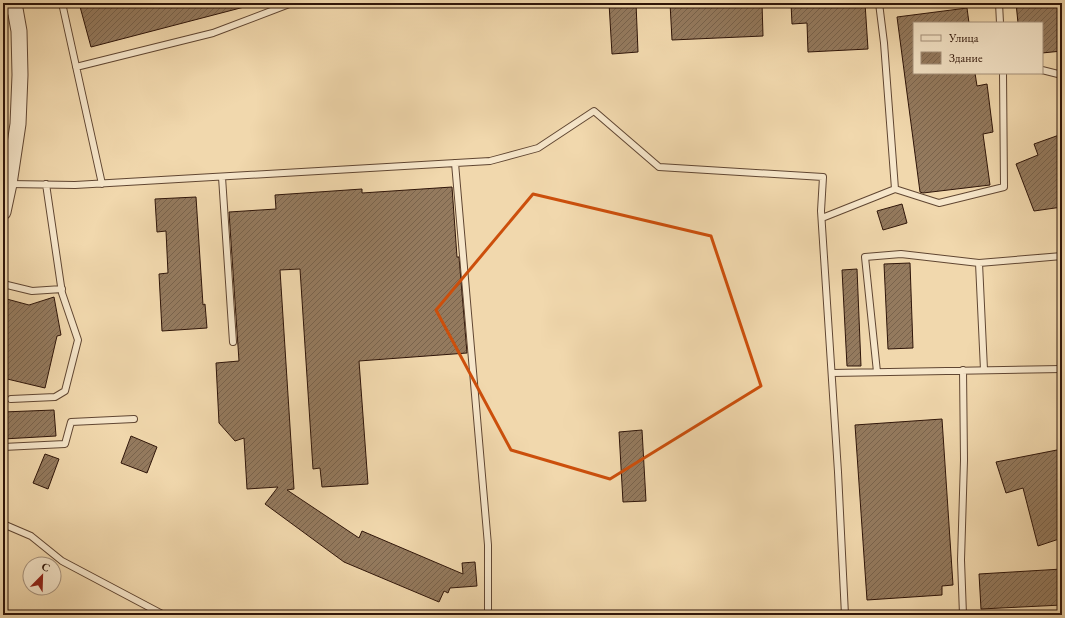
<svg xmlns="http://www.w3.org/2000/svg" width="1065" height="618" viewBox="0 0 1065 618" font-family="'EB Garamond',serif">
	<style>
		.building { fill: url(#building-hatch); stroke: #2f1509 }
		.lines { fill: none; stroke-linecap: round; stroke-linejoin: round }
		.service-casing { stroke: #604632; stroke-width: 8 }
		.tertiary-casing { stroke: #604632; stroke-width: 17 }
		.service { stroke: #f6e6ca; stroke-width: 6 }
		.tertiary { stroke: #f6e6ca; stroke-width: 15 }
		.marked { fill: none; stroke: #cc4f0c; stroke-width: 3; stroke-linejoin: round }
	</style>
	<defs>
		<pattern id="building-hatch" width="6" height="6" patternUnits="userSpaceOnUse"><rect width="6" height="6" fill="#947a5e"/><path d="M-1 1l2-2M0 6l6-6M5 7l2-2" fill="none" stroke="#79634c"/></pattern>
	</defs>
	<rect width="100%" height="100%" fill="#f1d8ad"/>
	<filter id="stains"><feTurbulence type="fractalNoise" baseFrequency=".005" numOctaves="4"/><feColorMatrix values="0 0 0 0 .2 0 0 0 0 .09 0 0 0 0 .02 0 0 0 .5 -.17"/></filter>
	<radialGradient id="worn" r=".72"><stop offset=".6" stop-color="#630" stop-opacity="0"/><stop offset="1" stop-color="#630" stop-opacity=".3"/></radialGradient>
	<path class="building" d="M79 3H248V6L91 47Z
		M609 3H636L638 52 612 54Z
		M670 3H762L763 36 672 40Z
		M791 3H865L868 49 808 52 807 23 792 24Z
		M1016 3H1062V51L1042 53V23H1018Z
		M967 8 969 23H914V73H975L977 86 987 84 993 132 983 134 990 185 923 193 920 192 897 17Z
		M1062 134V207L1034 211 1016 164 1038 155 1034 144Z
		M452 187 457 257H459L467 353 359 361 368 484 322 487 320 468 313 469 300 269 280 270 294 489 287 490 359 538 362 531 463 574 462 563 475 562 477 586 450 588 448 593 444 591 439 602 344 562 265 504 278 487 247 489 244 438 235 441 219 423 216 363 239 361 229 212 276 209 275 195 362 189V193Z
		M196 197 203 305 205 304 207 328 162 331 159 274 168 273 166 231 157 232 155 199Z
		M902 204 907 223 883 230 877 211Z
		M910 263 913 348 888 349 884 264Z
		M857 269 861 366H847L842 270Z
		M54 297 61 335 57 336 45 388 3 378V298L29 305Z
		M54 410 56 436 3 439V412Z
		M942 419 953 585 942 586V595L867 600 855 425Z
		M642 430 646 501 623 502 619 432Z
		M131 436 157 447 147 473 121 463Z
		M1062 449V538L1038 546 1023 488 1006 493 996 462Z
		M45 454 59 459 48 489 33 483Z
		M1062 569V605L981 609 979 574Z"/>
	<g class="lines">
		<g class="service-casing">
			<path id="service" d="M62 3 102 184
				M999 3 1000 23
				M3 11 16 12
				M76 67 213 33 292 3
				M1042 70 1062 75
				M455 163 488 545V615
				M222 177 233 342
				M9 184 75 185 490 161 538 148 594 111 659 167 823 177 821 211 838 472 845 615
				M895 189 939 203 1004 187 1003 73
				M822 218 895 189 884 43 879 3
				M3 284 32 291 62 289
				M963 370 964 460 961 560 963 615
				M984 370 979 263 1062 256
				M877 372 865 257 901 254 979 263
				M832 373 1062 369
				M11 399 55 397 65 391 78 340 62 293 46 184
				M3 400H4
				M3 447 65 444 71 422 134 419
				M3 524 31 536 62 561 164 615"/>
		</g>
		<g class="tertiary-casing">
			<path id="tertiary" d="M3 212 9 184 18 124 20 75 19 31 14 3"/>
		</g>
		<use href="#service" class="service"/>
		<use href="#tertiary" class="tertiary"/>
	</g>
	<path class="marked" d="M533 194 711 236 761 386 610 479 511 450 436 310Z"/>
	<rect width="1065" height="618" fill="none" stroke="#f1d8ad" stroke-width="16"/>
	<rect x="4" y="4" width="1057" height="610" fill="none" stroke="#2f1509" stroke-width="2"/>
	<rect x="8" y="8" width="1049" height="602" fill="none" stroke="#2f1509"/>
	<rect x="913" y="22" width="130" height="52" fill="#f6e6ca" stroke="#a6927d"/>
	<rect x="921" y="35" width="20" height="6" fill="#f6e6ca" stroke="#a6927d"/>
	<text x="949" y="42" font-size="12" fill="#2f1509">Улица</text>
	<rect x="921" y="52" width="20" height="12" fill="url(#building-hatch)" stroke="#a6927d"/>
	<text x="949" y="62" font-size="12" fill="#2f1509">Здание</text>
	<g transform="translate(42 576) rotate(23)"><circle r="19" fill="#f6e6ca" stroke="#a6927d"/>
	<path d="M0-3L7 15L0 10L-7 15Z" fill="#8f2418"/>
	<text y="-6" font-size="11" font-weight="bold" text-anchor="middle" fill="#2f1509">С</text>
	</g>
	<rect width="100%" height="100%" filter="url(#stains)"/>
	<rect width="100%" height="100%" fill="url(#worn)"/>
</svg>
